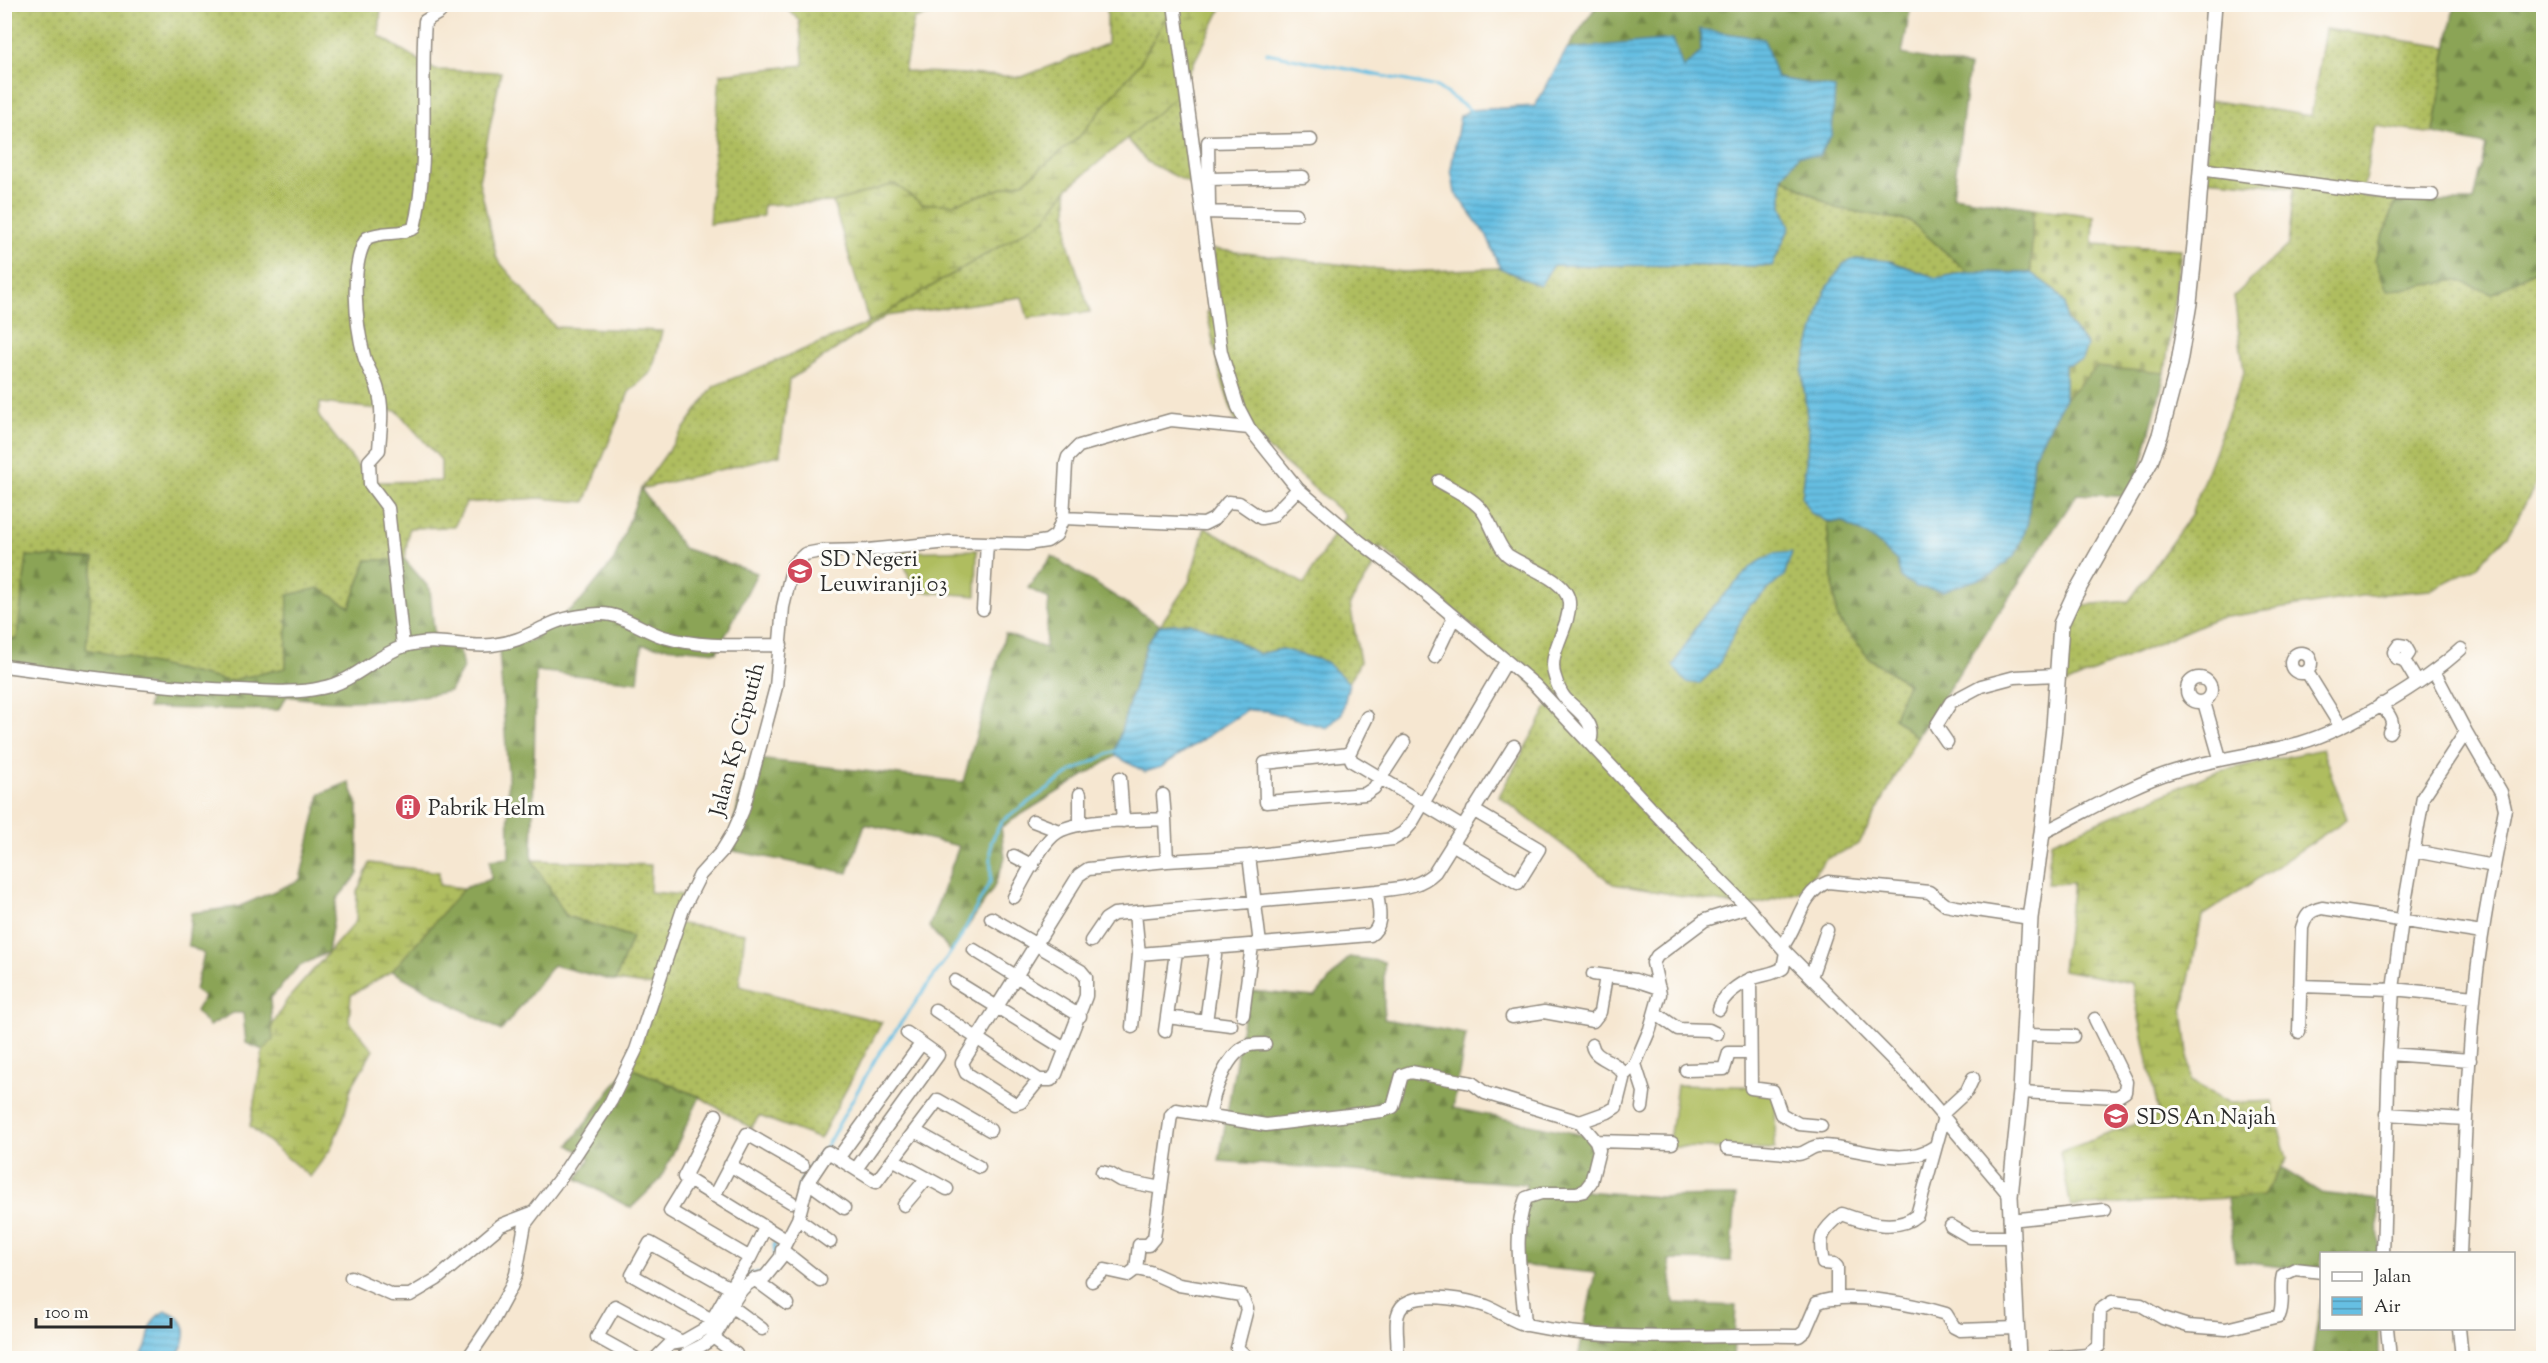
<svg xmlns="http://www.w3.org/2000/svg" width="2548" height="1363" viewBox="0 0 2548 1363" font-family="'Sorts Mill Goudy',serif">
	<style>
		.grass { fill: url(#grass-dots); stroke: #6d7445; stroke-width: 1.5; fill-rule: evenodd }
		.forest { fill: url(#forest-firs); stroke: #5b6840; stroke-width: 1.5 }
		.wetland { fill: url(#wetland-marsh); stroke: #6d7445; stroke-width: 1.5 }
		.cemetery { fill: url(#cemetery-stones); stroke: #6d7445; stroke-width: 1.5 }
		.pitch { fill: #afbd5f; stroke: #6d7445; stroke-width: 1.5 }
		.water { fill: url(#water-rules); stroke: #487587; stroke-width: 1.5 }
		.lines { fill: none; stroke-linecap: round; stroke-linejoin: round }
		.stream { stroke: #66bfe3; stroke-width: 3 }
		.minor-casing { stroke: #90897e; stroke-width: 15 }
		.major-casing { stroke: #90897e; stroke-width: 18 }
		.minor { stroke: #fff; stroke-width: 12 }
		.major { stroke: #fff; stroke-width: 15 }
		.labels { text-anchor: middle; stroke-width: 6; stroke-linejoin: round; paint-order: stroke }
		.poi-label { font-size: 22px; fill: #2b2b2b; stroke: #fdfcf7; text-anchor: start }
		.street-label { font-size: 22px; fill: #2b2b2b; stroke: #fdfcf7 }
	</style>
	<defs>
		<pattern id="grass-dots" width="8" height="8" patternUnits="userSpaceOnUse" patternTransform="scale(1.5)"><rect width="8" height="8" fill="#afbd5f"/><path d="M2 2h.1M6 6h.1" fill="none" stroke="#8f9a4f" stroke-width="1.8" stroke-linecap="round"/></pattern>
		<pattern id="forest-firs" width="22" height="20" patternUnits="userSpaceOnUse" patternTransform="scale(1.5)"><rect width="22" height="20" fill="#8ba456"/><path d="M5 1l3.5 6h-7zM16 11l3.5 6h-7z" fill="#728647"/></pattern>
		<pattern id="wetland-marsh" width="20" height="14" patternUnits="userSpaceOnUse" patternTransform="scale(1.5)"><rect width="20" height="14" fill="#afbd5f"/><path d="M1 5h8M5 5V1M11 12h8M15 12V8" fill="none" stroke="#8f9a4f"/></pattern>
		<pattern id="cemetery-stones" width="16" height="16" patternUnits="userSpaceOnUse" patternTransform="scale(1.5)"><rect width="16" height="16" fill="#afbd5f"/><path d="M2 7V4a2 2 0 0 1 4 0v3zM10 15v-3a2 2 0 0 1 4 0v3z" fill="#8f9a4f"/></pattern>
		<pattern id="water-rules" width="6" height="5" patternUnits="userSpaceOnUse" patternTransform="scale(1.5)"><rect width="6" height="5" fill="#66bfe3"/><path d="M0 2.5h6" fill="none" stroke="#549bb8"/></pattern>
	</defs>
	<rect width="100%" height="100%" fill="#fdfcf7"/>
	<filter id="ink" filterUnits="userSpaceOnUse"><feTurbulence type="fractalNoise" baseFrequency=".0167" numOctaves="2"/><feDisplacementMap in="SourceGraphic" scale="12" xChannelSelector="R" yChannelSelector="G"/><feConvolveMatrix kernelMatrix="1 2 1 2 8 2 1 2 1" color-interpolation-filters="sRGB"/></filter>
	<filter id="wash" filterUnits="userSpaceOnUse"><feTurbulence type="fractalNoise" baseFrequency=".008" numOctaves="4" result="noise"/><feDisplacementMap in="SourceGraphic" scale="24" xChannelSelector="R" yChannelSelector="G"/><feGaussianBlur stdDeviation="1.35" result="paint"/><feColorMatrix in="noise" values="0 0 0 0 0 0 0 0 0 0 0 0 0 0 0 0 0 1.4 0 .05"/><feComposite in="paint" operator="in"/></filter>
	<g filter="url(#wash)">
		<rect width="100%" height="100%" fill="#f6e7d1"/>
		<path class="grass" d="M4 5H381L379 36 435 70 501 72 479 181 497 259 555 327 662 331 652 371 629 392 585 502 539 498 466 503 454 527 409 528 405 560H367L350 607 289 596 286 668 228 681 85 649 94 559 27 557 17 639H5ZM320 403 397 411 441 460V481L371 482 319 417Z
			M783 5H970L914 19 904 71 1022 77 1107 44V5H1173L1140 63 1079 137 1025 181 953 204H922L895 184 833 202 763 205V216L709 224 720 74 804 65 799 20Z
			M2325 29 2447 47 2434 134 2375 126 2362 196 2396 201 2375 259 2387 291 2458 280 2492 294 2539 268 2543 258V453L2535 486 2508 535 2476 567 2430 590 2361 596 2214 619 2061 686 2064 648 2073 606 2129 601 2190 517 2244 372 2234 296 2288 245 2294 187 2206 179 2209 100 2311 116Z
			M1177 96 1193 185 1147 162 1126 137Z
			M1782 177 1835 208 1910 221 1968 272 1936 278 1890 261 1802 371 1809 434 1802 498 1811 513 1827 522 1837 619 1869 658 1908 684 1894 718 1917 737 1859 844 1826 859 1799 892 1747 907 1613 884 1499 796 1550 702 1483 635 1379 545 1381 554 1350 604 1360 662 1349 683 1326 662 1282 649 1258 654 1230 637 1190 623 1160 625 1189 582 1205 527 1304 584 1345 515 1235 420 1220 375 1207 312 1220 310 1213 249 1403 272 1500 268 1540 286 1552 265 1772 266 1790 227 1782 206Z
			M1067 189 1068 243 1090 312 1028 318 1022 297 886 316 789 380 780 455 641 489 714 386 869 323 1044 220Z
			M532 860 651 865 650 892 684 895 675 923 745 933 739 986 882 1022 820 1139 759 1116 751 1128 700 1097 628 1067 654 986 615 981 632 937 566 916Z"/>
		<path class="forest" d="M1597 5H1911L1902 54 1969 67 1953 196 2033 208 2031 273 1968 272 1910 221 1835 208 1782 177 1799 155 1834 88 1777 78 1700 30 1701 52 1683 69 1567 49Z
			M2454 5 2542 4 2543 7V258L2539 268 2492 294 2458 280 2387 291 2375 259 2396 201H2474L2486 145 2434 134Z
			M2097 367 2165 373 2133 497 2077 494 1917 737 1894 718 1907 683 1869 658 1837 619 1827 522H1843L1873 539 1897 561 1901 578 2028 522 2033 457 2065 398Z
			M641 489 683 548 757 573 717 652 642 645 638 682 536 671 532 860 566 916 632 937 615 981 553 965 501 1031 392 971 464 888 491 879 490 860 509 858 508 774 499 650 531 640 581 601 614 560Z
			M27 556 94 559 86 649 228 681 286 668 288 595 319 588 350 607 367 560H405L430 589 435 642 458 643 463 668 450 691C404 701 333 705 287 696L278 710 148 708 150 686 5 663V639H17Z
			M1052 556 1160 625 1147 643 1115 751 1116 756 1001 827 1005 858 994 887 951 952 929 927 959 846 865 824 848 873 728 850 744 777 757 759 963 782 1005 634 1045 648 1049 599 1028 588Z
			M349 782 358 806V874L337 899 328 952 298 967 270 999 273 1040 263 1050 246 1043 243 1013H233L209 1026 196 1011 204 997 195 990 204 954 188 945 191 913 238 907 300 880 320 794Z
			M1349 957 1384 962V1019L1466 1034 1453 1108 1598 1138 1584 1191 1660 1197 1736 1196 1731 1261 1669 1260 1674 1303 1736 1306 1733 1358H1578L1595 1273 1518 1265 1526 1184 1219 1161 1242 1025 1251 991 1315 997Z
			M628 1067 700 1097 660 1180 631 1208 577 1179 590 1158 569 1145Z
			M2281 1168 2321 1193 2378 1200 2379 1253 2322 1254 2321 1272 2235 1261 2227 1198 2262 1196Z
			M2321 1298 2322 1328 2379 1329V1358H2312Z"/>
		<path class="wetland" d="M1173 5H1223L1177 96 1067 189 1044 220 869 323 833 202 895 184 922 204H953L1025 181 1079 137 1140 63Z
			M2322 749 2347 819 2202 916 2183 1008 2191 1081 2229 1103 2272 1101 2287 1159 2262 1196 2071 1207 2060 1152 2159 1115 2132 983 2062 970 2073 883 2047 884 2051 842 2215 772Z
			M370 863 439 872V885L464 888 392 971 351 995 349 1021 373 1050 351 1088 344 1117 330 1150 310 1177 250 1126 263 1050 273 1040 272 1026 287 1000 356 921 357 892Z"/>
		<path class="cemetery" d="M2033 208 2094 216 2093 244 2181 249 2165 373 2097 367 2065 398V365L2087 345 2066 320 2065 304 2056 291 2031 273Z"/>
		<path class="pitch" d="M977 550 976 596 914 591 900 552Z
			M1677 1085 1776 1087 1775 1149 1668 1147Z"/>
		<path class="water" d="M1700 29 1764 39 1777 78 1835 88 1832 134 1819 156 1799 155 1782 177V206L1790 227 1772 266 1553 265 1540 286 1500 268 1487 236 1455 193 1451 169 1460 116 1470 110 1535 106 1567 49 1673 39 1683 68 1701 52Z
			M1857 258 1890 261 1936 278 1968 272 2031 273 2056 291 2065 304 2066 320 2087 345 2082 360 2065 365V398L2033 457 2028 522 2016 554 1991 575 1943 591 1916 587 1901 578 1897 561 1873 539 1843 522 1826 521 1811 513 1802 498 1809 434 1802 371 1825 291 1843 264Z
			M1792 552 1784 576 1747 608 1718 666 1699 684 1686 682 1673 666 1701 619 1753 565 1773 554Z
			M1190 623 1230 637 1258 654 1282 649 1326 662 1349 683 1342 713 1327 728 1267 711 1247 710 1161 767 1145 772 1116 756 1115 751 1147 643 1160 625Z
			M167 1311C191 1320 189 1340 175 1358H139C154 1343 143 1318 167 1311Z"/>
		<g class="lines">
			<path class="stream" d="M1267 53 1437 87 1470 110
				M799 1194V1186L807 1170 827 1145 876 1058 958 942 991 880V842L1002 821 1071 772 1115 751
				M775 1258 774 1244 778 1240
				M742 1280 749 1274 763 1272
				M693 1342 709 1334
				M665 1358 676 1349"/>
		</g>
	</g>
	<g filter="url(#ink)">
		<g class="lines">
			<g class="minor-casing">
				<path id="minor" d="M1174 4 1221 352 1238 407 1249 428 1298 489 1359 541 1409 579 1535 685 1689 849 1747 907 1786 952 1908 1075 2010 1196
					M2200 169 2385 194 2432 195
					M1209 179 1303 177
					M1209 206 1208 142 1311 140
					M1203 212 1296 214
					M1439 481C1452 489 1471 497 1481 509 1491 520 1498 549 1509 556 1525 567 1567 579 1569 602 1571 627 1546 653 1555 677 1557 684 1560 692 1565 698 1577 711 1597 722 1590 742
					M1063 518 1204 524 1214 519 1228 502 1239 503 1261 518 1272 516 1298 489
					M983 609 987 543
					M2399 645 2405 646 2409 653 2404 660 2396 658 2394 652Z
					M403 646 388 508 370 484 369 461 379 450C380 431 384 409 378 390 375 378 367 368 364 356 356 325 349 265 367 238 383 230 399 236 414 228 430 163 420 88 425 21L440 12 442 4
					M2291 663a10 10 0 1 1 20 0a10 10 0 1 1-20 0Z
					M1435 657 1454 617
					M2404 660 2417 682
					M4 666C83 676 161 688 240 690 267 691 294 694 321 688 354 682 375 656 402 647 435 636 461 648 492 645 518 642 529 634 551 624 566 617 584 615 600 614 622 613 643 631 664 637 701 648 742 645 781 645
					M2434 671 2466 732 2501 792 2505 809C2493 872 2480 935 2474 999 2466 1083 2464 1168 2460 1254
					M2307 672 2341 727
					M2187 690a12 12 0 1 1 24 0a12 12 0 1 1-24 0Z
					M2204 702 2220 758
					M2381 704C2387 713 2397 722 2389 732
					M1367 717 1349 754 1352 761 1462 827
					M1947 742 1936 726 1951 702 1981 686 2015 677 2057 675
					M1349 754 1265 763 1266 802 1365 794 1374 788 1404 742
					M1120 778 1123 821
					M1080 794V825
					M1163 795 1165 819
					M1033 821 1059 831
					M2042 833C2084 813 2131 784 2175 771 2216 758 2259 754 2300 743 2348 729 2424 683 2461 649
					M1452 844 1518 883 1539 849 1473 810
					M2414 851 2494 866
					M1014 856 1033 866
					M1249 856 1260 944
					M1014 897C1024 880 1042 841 1058 832 1080 819 1139 820 1165 819L1167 861
					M1091 941 1106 919 1114 914 1377 891C1398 888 1419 888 1435 872L1514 746
					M1782 947C1799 926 1800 893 1828 882L1929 892 1946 905 1956 907 2030 918
					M974 950 1080 1016
					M1139 954 1370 935C1385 926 1378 906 1377 891
					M1593 974 1635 980 1659 988
					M1811 977 1827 930
					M1750 979 1751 1088 1773 1091 1781 1114 1799 1124 1821 1126
					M955 981 1065 1049
					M2300 986 2393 989 2474 997
					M1719 1009C1722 996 1739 984 1751 979 1762 974 1773 975 1783 968L1786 952
					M935 1010 1039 1080H1051L1056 1074 1086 996V977L1081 971 991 918
					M1655 1013 1678 1029 1709 1030 1717 1034
					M1243 1015 1252 945
					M1167 1017 1231 1025
					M1512 1017 1544 1012 1593 1021 1600 1012 1606 976
					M1206 1022 1216 948
					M1132 1027 1139 954 1135 913
					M1165 1031 1176 952
					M2299 1032 2302 928C2306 915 2309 911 2322 908L2482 933
					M2024 1035 2073 1036
					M1592 1045C1594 1060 1616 1059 1624 1075
					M2389 1054 2470 1060
					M1635 1064 1644 1092 1642 1108
					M1686 1070 1724 1069 1729 1053H1750
					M1039 1080 1021 1102 1015 1104 966 1073 962 1063 1079 875 1088 869 1167 861 1249 856 1393 839 1403 833 1411 824 1506 662
					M2021 1092 2117 1097 2125 1092 2126 1082 2095 1019
					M1210 1114C1213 1093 1227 1051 1250 1045 1255 1044 1260 1044 1265 1044
					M1942 1114 1967 1091 1973 1078
					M2386 1114 2465 1119
					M716 1115 684 1177 786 1240
					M915 1131 979 1167
					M1596 1141 1672 1143
					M1727 1148 1798 1154C1807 1153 1811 1146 1819 1146 1857 1145 1901 1170 1936 1146
					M839 1157 921 1044
					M894 1160 947 1189
					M730 1165 791 1202
					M856 1169 938 1055 907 1033
					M1102 1172 1110 1174 1120 1180 1161 1188
					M689 1180 670 1211 750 1258
					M808 1182 844 1208
					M714 1196 747 1134 803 1166
					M904 1205 927 1178
					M798 1219 830 1242
					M2010 1220 2104 1210
					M1951 1226 1970 1237H2011
					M782 1250 820 1280
					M2383 1254 2389 1054 2393 989 2402 920 2423 797 2466 732
					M1136 1269 1139 1245H1148L1154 1238 1171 1115 1176 1110 1266 1125 1382 1111 1393 1107 1402 1075 1411 1072 1472 1083 1485 1093 1580 1122 1608 1112 1616 1107 1624 1075 1635 1064 1650 1029 1660 994 1653 963 1657 956 1705 920 1747 907
					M351 1277 392 1295H410L437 1279 501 1225 532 1213
					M754 1279 788 1304
					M1092 1281 1105 1270 1128 1275 1136 1269 1150 1272 1179 1285 1241 1295 1247 1309 1237 1348 1248 1358
					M1837 1299V1267L1834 1264 1823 1263C1818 1237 1821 1231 1842 1214 1864 1222 1897 1233 1917 1215L1944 1117
					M731 1306 762 1329
					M712 1320 632 1275 650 1243 730 1288
					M1525 1325C1523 1283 1511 1237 1526 1198L1541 1193H1576L1584 1191 1591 1182 1599 1150 1596 1141 1580 1122
					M2387 1328 2390 1358
					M2459 1328 2462 1358
					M714 1338 736 1354
					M468 1358 491 1324 511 1287 516 1274 525 1224 563 1174 611 1101 636 1050 683 909 700 875 722 851 733 833 743 810 776 687 783 607 793 565 805 554 821 551 868 550 949 542 1027 544 1047 541 1056 535 1063 518 1066 464 1068 457 1079 446 1171 420 1249 428
					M635 1358 597 1337 615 1306 682 1342
					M656 1358 670 1344 682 1342 708 1327 730 1288 750 1258 765 1228
					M692 1358 686 1354C694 1349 708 1344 714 1336 731 1316 734 1281 765 1277L781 1257 782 1250 798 1219 808 1182 828 1152 876 1182 938 1100 990 1130
					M1396 1358C1402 1341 1387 1310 1410 1301 1429 1293 1467 1300 1486 1306 1500 1311 1513 1322 1527 1325 1616 1344 1709 1334 1799 1336L1805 1331 1817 1303C1846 1290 1916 1305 1946 1314L1954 1327 1960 1330 2016 1328
					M2053 1358 2087 1355 2099 1346 2100 1310 2112 1302 2141 1305 2163 1318 2188 1326 2226 1329 2279 1316C2285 1302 2279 1290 2283 1275L2295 1269 2322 1272"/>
			</g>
			<g class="major-casing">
				<path id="major" d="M2018 1358 2010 1196 2021 1092 2030 918 2042 833 2054 727 2061 624 2074 596 2150 462 2160 435 2179 363 2189 303 2196 235 2214 4"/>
			</g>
			<use href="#minor" class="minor"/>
			<use href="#major" class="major"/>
		</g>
	</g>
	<defs>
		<g id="school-disc" transform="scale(1.35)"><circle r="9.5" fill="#d1495b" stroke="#fdfcf7"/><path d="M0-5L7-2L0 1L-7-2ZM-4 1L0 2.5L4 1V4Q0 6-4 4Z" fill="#fff"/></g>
		<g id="building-disc" transform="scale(1.35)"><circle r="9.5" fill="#d1495b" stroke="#fdfcf7"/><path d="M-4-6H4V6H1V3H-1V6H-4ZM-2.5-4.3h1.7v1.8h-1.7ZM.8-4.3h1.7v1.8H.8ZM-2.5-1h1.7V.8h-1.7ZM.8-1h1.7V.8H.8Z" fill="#fff"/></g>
	</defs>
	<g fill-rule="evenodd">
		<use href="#school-disc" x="800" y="571"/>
		<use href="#building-disc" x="408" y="807"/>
		<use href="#school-disc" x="2116" y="1116"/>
	</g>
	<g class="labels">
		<g class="poi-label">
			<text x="820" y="566">SD Negeri<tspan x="820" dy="25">Leuwiranji 03</tspan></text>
			<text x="428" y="815">Pabrik Helm</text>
			<text x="2136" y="1124">SDS An Najah</text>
		</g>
		<g class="street-label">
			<text transform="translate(736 739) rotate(-75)" y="8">Jalan Kp Ciputih</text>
		</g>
	</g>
	<rect width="2548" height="1363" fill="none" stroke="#fdfcf7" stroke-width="24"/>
	<rect x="2320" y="1252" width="195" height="78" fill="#fdfcf7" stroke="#a9a8a5" stroke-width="1.5"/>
	<rect x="2332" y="1272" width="30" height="9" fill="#ffffff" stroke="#a9a8a5" stroke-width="1.5"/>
	<text x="2374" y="1282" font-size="18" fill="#2b2b2b">Jalan</text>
	<rect x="2332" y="1297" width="30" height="18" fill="url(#water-rules)" stroke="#a9a8a5" stroke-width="1.5"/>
	<text x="2374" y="1312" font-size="18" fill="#2b2b2b">Air</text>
	<path d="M36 1318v9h135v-9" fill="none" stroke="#2b2b2b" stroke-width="3"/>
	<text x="45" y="1318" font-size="18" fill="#2b2b2b" stroke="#fdfcf7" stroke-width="4.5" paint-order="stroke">100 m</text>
</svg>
